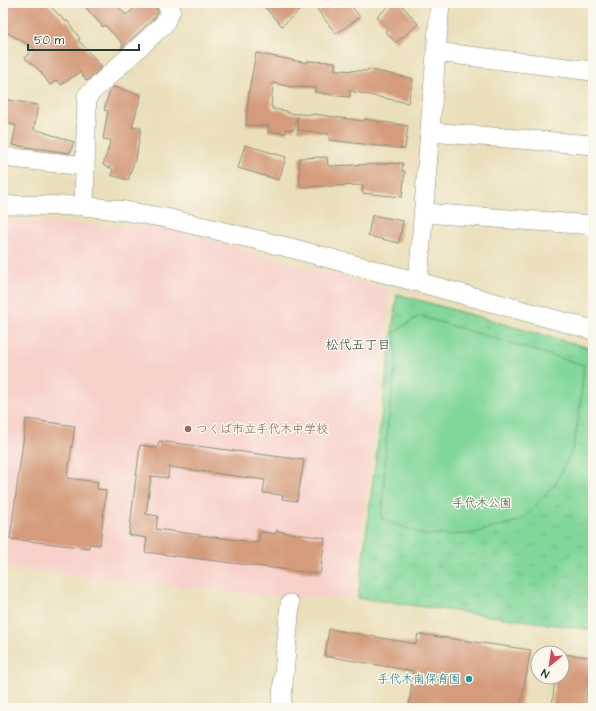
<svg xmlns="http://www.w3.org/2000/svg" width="596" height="711" viewBox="0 0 596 711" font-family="'Architects Daughter','Klee One',sans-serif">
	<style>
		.built { fill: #f7d0ca }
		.park { fill: url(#park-tufts); stroke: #508a67 }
		.pitch { fill: #81d79a; stroke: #508a67 }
		.building { fill: #d49b7b }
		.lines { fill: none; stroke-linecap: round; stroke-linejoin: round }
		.minor-casing { stroke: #848e77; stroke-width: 20 }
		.minor { stroke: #fff; stroke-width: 19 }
		.education-dot { fill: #8d6e63; stroke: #fbf7ec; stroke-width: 1.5 }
		.culture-dot { fill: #0f9aa8; stroke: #fbf7ec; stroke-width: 1.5 }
		.labels { text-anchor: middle; stroke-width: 3; stroke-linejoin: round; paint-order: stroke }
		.education-label { font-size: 12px; fill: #785e54; stroke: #fbf7ec; text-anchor: start }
		.park-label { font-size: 12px; fill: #335c48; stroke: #fbf7ec }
		.culture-label { font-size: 12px; fill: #0d838f; stroke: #fbf7ec; text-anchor: end }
		.neighbourhood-label { font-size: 13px; fill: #1f3d34; stroke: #fbf7ec }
	</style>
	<defs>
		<pattern id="park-tufts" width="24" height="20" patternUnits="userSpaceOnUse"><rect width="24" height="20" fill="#81d79a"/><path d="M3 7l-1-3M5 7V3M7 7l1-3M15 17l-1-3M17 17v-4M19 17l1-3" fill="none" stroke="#6fb985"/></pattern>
	</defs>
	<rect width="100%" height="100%" fill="#fbf7ec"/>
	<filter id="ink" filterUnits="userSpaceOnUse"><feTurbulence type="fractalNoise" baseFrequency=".025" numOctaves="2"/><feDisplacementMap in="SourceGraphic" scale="8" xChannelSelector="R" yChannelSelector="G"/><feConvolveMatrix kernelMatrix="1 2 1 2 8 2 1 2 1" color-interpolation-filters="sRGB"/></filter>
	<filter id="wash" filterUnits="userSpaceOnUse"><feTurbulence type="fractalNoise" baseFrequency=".012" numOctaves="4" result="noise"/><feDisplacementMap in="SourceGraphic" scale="16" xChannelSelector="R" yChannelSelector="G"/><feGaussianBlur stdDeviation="0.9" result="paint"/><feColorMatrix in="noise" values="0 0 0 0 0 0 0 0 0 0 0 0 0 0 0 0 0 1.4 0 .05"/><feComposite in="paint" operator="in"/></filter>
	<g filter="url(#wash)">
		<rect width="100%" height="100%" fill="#eadfba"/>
		<path class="built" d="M3 221 165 228 390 290 354 598H290L16 569 3 570Z"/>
		<path class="park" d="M397 294 593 349V630L358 598Z"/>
		<path class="pitch" d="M419 316 584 365 579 416 573 448 556 483 522 520 470 534 425 535 382 519 386 439 396 364 395 332Z"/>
		<g id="blocks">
			<path class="building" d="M3 3H47L66 22 67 20 80 39 78 40 102 67 87 81 80 72 61 85 57 80 50 85 40 71 25 58 34 48 3 30Z
				M82 3H116L126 15 141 3H155L158 11 155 17 121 49 123 44 105 25 103 27Z
				M261 3H308L282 26Z
				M324 3H349L360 17 336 34 317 9Z
				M392 3H400L418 24 396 43 385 31 388 29 377 17Z
				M256 53 307 63V61L335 62V70L367 71 368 69 413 79 408 103 350 91V97L338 96 315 92 316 88 292 87 273 83 271 107H273L272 109 287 111V113L313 115V114L364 121V119L408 126 405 149 329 140V134L298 130 297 117 294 130 286 129V133L268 132 269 126 246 125 249 91Z
				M113 87 141 95 132 127 141 128 137 153 128 180 111 175 113 169 103 165 111 140 103 139 108 111 104 110 110 90Z
				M3 99 38 105 34 129 74 142 70 153 12 145 16 126 3 122Z
				M245 145 286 157 279 180 238 168Z
				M327 157 328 166 403 163 402 171H405L402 197 362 193 363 185 300 187 299 158Z
				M372 215 403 221 399 243 368 236Z
				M26 419 75 426 67 478 98 482 97 489 106 490 100 545 89 544V548L10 539Z
				M159 441 304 460 297 501 282 499 283 495 263 493 265 480 169 467 168 478 151 476 146 514 158 516 156 529 258 543 260 532 276 534V531L325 538 320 574 145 552 147 538 129 535 140 445 158 448Z
				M329 629 416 644 418 634 531 650 520 708H409L413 671 325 656Z
				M562 654 590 657 585 708H552L555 677H562Z"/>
		</g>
	</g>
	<g filter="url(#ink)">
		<use href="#blocks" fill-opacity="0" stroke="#848e77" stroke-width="1"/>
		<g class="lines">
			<g class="minor-casing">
				<path id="minor" d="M436 52 593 71
					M430 132 593 145
					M3 157 85 166
					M3 205 84 206 125 211 166 218 287 247 418 282 593 330
					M84 206 87 96 164 24 171 10 166 3
					M424 213 593 225
					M418 282 440 3
					M281 708 290 604"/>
			</g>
			<use href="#minor" class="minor"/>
		</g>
	</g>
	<circle class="education-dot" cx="188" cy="429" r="4"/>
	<circle class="culture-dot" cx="469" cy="679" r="4"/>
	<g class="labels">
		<g class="education-label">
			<text x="196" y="433">つくば市立手代木中学校</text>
		</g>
		<g class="park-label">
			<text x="482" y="507">手代木公園</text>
		</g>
		<g class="culture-label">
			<text x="461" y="683">手代木南保育園</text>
		</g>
		<g class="neighbourhood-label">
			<text x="358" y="349">松代五丁目</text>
		</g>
	</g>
	<rect width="596" height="711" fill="none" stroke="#fbf7ec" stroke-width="16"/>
	<g transform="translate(550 665) rotate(209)"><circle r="19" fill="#fbf7ec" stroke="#a3ada2"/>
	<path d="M0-3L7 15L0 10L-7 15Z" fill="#d1495b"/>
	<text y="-6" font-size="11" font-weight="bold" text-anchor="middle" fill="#1f3d34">N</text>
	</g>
	<path d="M28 44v6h111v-6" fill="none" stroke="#1f3d34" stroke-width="2"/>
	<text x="34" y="44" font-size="12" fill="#1f3d34" stroke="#fbf7ec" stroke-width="3" paint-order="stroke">50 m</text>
</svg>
